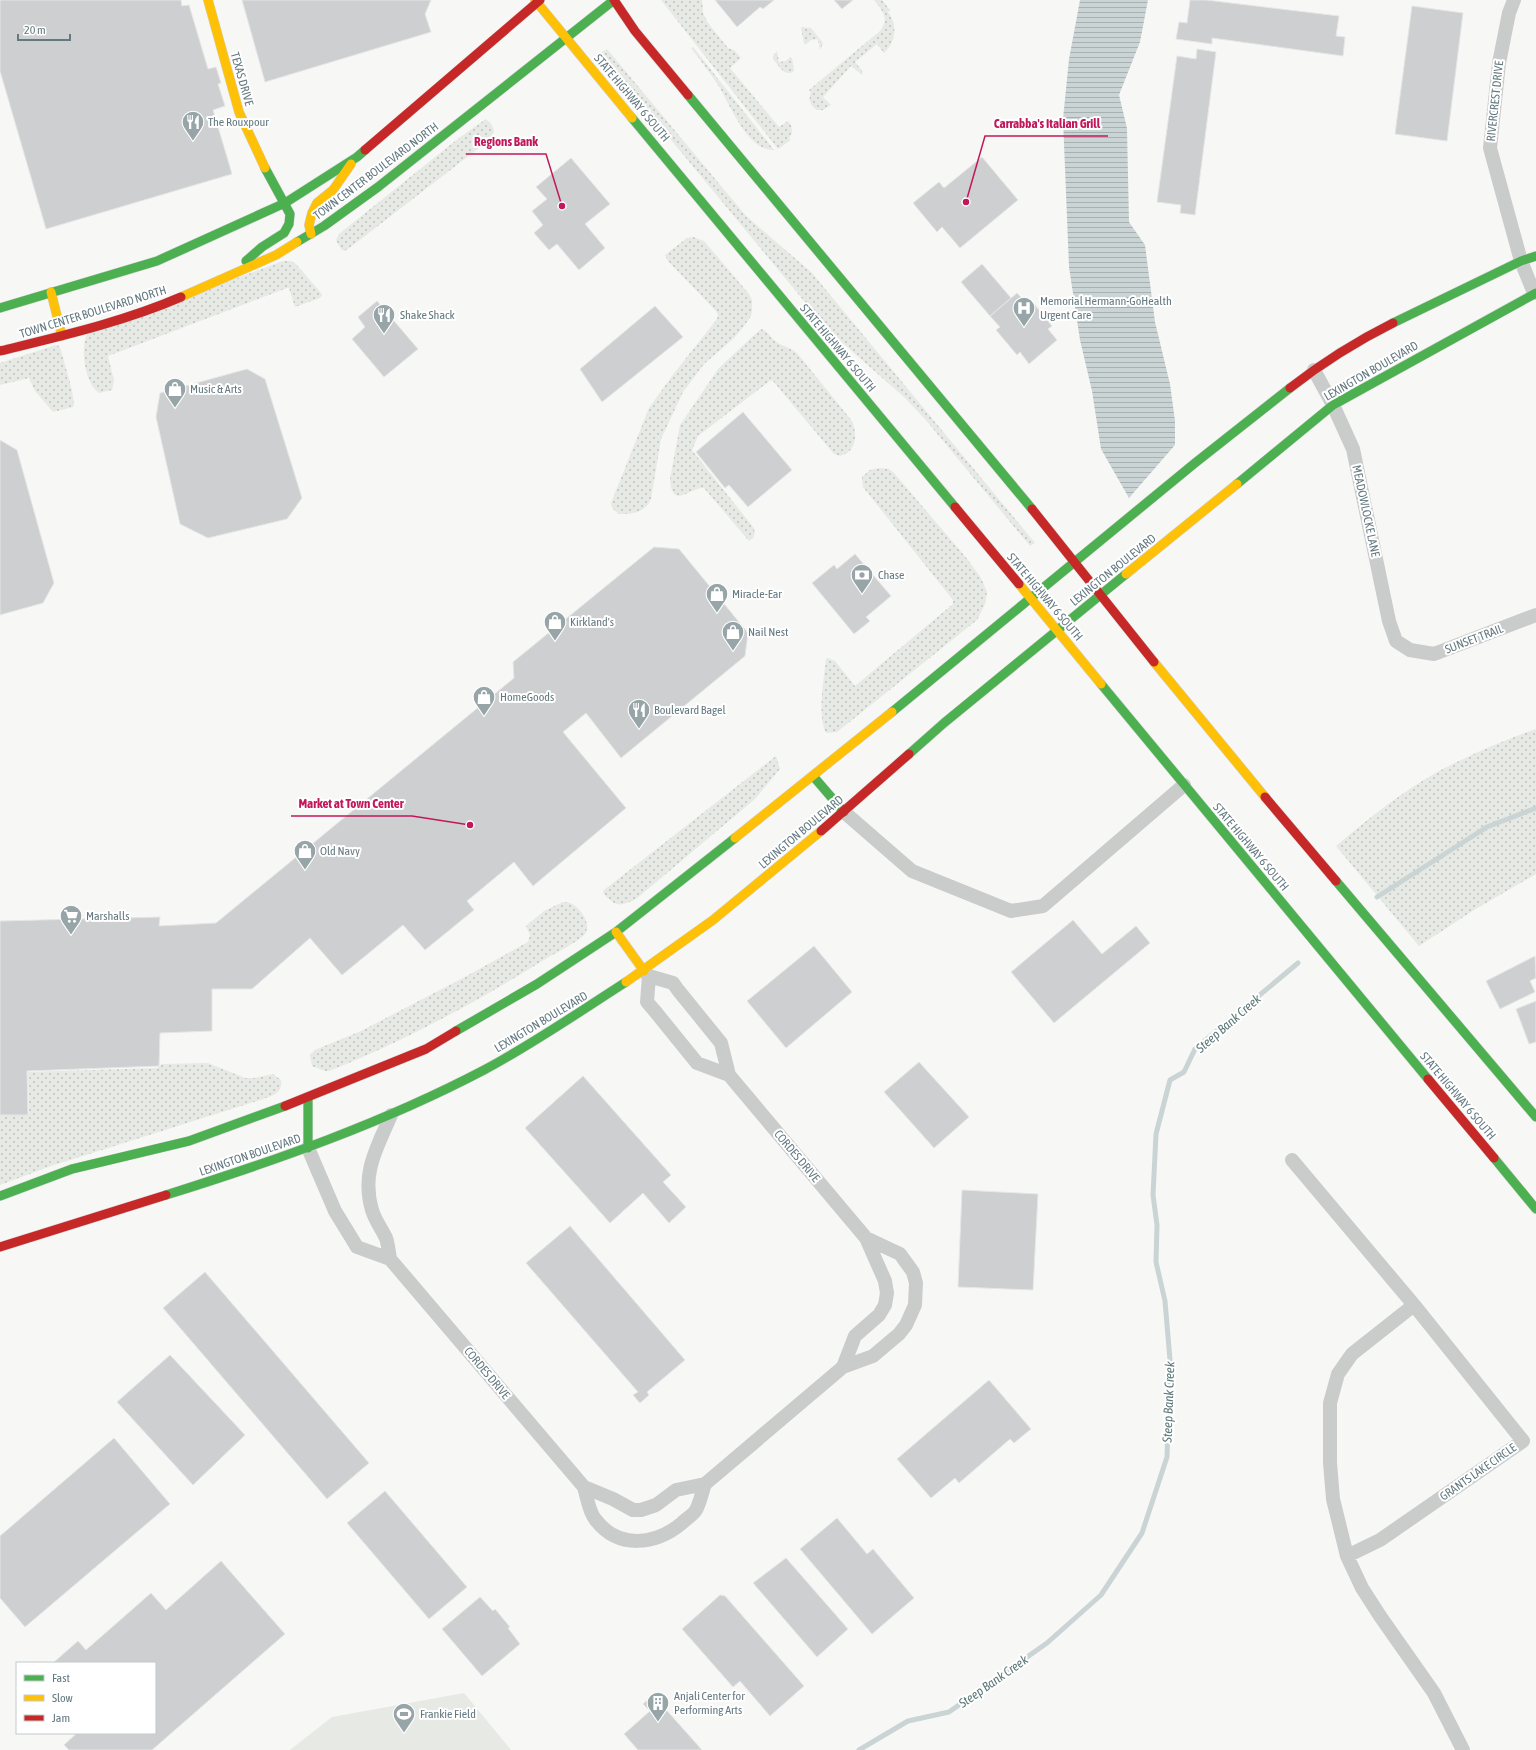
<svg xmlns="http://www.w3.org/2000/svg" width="1536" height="1750" viewBox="0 0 1536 1750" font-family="'Asap Condensed',sans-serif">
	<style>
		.grass { fill: url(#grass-dots) }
		.park { fill: #e6e9e4 }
		.water { fill: url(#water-rules) }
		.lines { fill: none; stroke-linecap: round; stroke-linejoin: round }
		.stream { stroke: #cad4d5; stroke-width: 5 }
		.building { fill: #cdcfd0; stroke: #e6e6e6 }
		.fast-casing { stroke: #d2d3d3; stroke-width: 10 }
		.slow-casing { stroke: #d2d3d3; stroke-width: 10 }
		.jam-casing { stroke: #d2d3d3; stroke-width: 10 }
		.street { stroke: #cacccc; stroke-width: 14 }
		.fast { stroke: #4caf50; stroke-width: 9 }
		.slow { stroke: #ffc107; stroke-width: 9 }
		.jam { stroke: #c62828; stroke-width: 9 }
		.labels { text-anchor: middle; stroke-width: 4; stroke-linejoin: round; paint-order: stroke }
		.street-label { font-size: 12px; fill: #647980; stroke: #fff }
		.poi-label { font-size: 12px; fill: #647980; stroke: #fff; text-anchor: start }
		.water-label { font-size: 13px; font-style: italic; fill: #5e787a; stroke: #fff }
		.leader { fill: none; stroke: #c2185b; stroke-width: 1.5 }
		.callout-dot { fill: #c2185b; stroke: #fff; stroke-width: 1.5 }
		.callout-label { font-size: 13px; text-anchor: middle; font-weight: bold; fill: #c2185b; stroke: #fff; stroke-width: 4; stroke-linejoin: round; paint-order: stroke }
	</style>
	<defs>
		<pattern id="grass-dots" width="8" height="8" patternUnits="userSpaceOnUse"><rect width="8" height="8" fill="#e6e9e4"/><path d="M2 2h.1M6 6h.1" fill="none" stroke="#bec2be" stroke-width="1.8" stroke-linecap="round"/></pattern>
		<pattern id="water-rules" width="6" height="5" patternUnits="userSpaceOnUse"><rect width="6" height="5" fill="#cad4d5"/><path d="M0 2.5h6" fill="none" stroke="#a8b1b2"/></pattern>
	</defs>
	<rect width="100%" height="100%" fill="#f7f7f6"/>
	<path class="grass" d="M661 0H702L703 13 708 23 728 48 734 50 741 58 730 68 779 127 788 121 791 125 792 132 789 139 791 140 778 149Z
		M874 0H882L890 10 888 12C898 25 896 41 884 53L877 44 855 62 863 72 862 75 851 66 823 97 831 105 823 110H817C810 106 808 99 811 92L809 90 880 31C890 19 882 10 874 0Z
		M801 27 811 28 823 43 820 50 818 39 811 40 806 44H804Z
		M693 47 774 150C748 151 731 107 720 88 711 74 701 61 691 48Z
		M607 49 746 216 812 273 1035 543 1030 546 925 419 904 397 828 330 606 61 600 53Z
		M777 51 779 62 786 61 790 57 792 58 794 71C785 78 779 66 773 59V56Z
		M486 119 492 125 494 131 492 136 484 144 348 249 344 251 341 249 336 240 339 234 459 138Z
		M693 237 704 241 749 294 752 300V311L751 316 744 326 734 338 704 364 683 392 661 439 651 499C645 513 633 514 619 514L612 508 611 503 649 408 672 376 717 319 718 315 716 311 668 261 665 255 687 238Z
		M283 261H291L296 264 321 293 322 295 320 298 295 307 289 288H287L108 356 114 381 112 390 99 393C85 384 80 349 87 334Z
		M761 329C768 331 769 336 774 340 780 346 790 347 797 353L852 421C858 435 856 452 840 456L834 454 773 381 771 380 698 436 692 450 753 527 755 532 753 538 749 541 704 488C690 487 672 511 670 479L680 425 719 368 751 338Z
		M56 345 59 346 61 350C63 361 77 399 73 407L53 412 35 391 29 378 0 385V363Z
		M879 468 889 469 894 473 968 560 981 578 987 592 985 604 977 620 837 732 826 733C817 715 824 680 826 659L828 658 835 661 855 686 953 604V600L863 487 862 477 870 470Z
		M1536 729V874L1474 910 1419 946 1336 846C1374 814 1414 782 1459 761 1484 749 1510 738 1536 729Z
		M776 756 780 769 755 799 636 899C619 907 616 907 603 893L604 890Z
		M563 902C570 902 576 905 581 912 585 917 590 927 585 934 579 941 556 953 547 958 478 1001 405 1041 329 1071H325L312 1066 310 1055 315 1050 361 1031 465 977 528 942 530 935 526 926 544 911Z
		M208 1063 245 1078H254L273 1074 281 1080C283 1094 271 1096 260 1100L51 1166 0 1185V1115H28L29 1113 28 1072 157 1068 162 1064Z"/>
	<path class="park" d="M464 1693 511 1750H290L332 1717Z"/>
	<path class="water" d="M1080 0H1148L1140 42 1119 95 1127 128 1129 222 1145 245 1155 322 1170 384 1175 421V445L1129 498 1101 449 1092 391 1080 340 1069 267 1063 119 1069 59Z"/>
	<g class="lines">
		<path class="stream" d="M1377 897 1487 827 1536 808
			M859 1750 908 1721 949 1712 1047 1643 1101 1595 1142 1533 1167 1457 1170 1360 1165 1301 1156 1262 1157 1225 1153 1195 1156 1134 1170 1080 1184 1072 1195 1049 1298 963"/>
	</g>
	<path class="building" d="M0 0H181L182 6 189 5 208 69 216 67 221 83 218 84 225 106 213 110 232 174 46 229 0 71Z
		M242 0H431L425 14 431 32 265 82Z
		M715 0H774L763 9 760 7 737 27Z
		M834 0H853L842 9Z
		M1190 0H1206L1339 16 1336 36 1345 37 1343 56 1212 38V44L1176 39 1179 22 1187 23Z
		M1412 6 1463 13 1447 141 1395 134Z
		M1197 49 1216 52 1195 215 1180 213 1181 205 1157 202 1177 56 1196 59Z
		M982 157 1018 200 960 248 942 227 937 232 913 203 939 182 944 188Z
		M571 158 610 204 585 224 605 248 579 270 557 244 549 250 534 233 543 225 532 211 547 199 536 187Z
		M982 264 1011 298 990 316 961 282Z
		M1017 293 1026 303 1031 300 1052 326 1048 329 1057 340 1029 364 1020 352 1017 355 996 330 1000 327 990 316Z
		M377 301 418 349 384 377 352 339 365 327 358 317Z
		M655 306 683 337 602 402 580 369Z
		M247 369 265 379 302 498 287 519 208 538 180 524 156 417 160 393Z
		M743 412 792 470 748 507 729 485 725 488 696 452Z
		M0 440 17 450 54 583 43 603 0 615Z
		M654 547 679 549 748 633 745 656 621 758 586 713 563 732 626 808 533 886 514 862 467 901 474 910 425 950 403 925 342 975 310 938 252 989H212V1031L160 1033 159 1066 27 1071 28 1115H0V921L160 917 159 926 216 923 514 678 513 662Z
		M855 554 891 596 866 617 870 621 854 634 812 583 834 565 837 569Z
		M1073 920 1102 954 1136 926 1150 943 1054 1023 1011 972Z
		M814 946 852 992 786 1048 747 1001Z
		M1535 956 1536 978 1530 981 1535 992 1500 1009 1486 981Z
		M1536 1001V1042L1529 1044 1516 1009Z
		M919 1062 969 1117 934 1148 884 1092Z
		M583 1076 671 1175 663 1182 686 1207 669 1223 643 1193 610 1223 525 1128Z
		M962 1190 1038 1194 1033 1290 958 1287Z
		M570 1226 685 1360 647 1392 649 1395 640 1403 633 1395 638 1392 526 1263Z
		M205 1272 369 1463 327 1499 163 1308Z
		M170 1355 245 1435 193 1485 117 1402Z
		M989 1380 1031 1429 1014 1443 1010 1439 959 1483 955 1478 931 1498 897 1459Z
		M114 1438 170 1504 25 1627 0 1598V1536Z
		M385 1491 467 1587 429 1619 347 1523Z
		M837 1518 867 1554 873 1549 914 1598 872 1634 800 1549Z
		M786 1558 848 1629 817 1657 753 1583Z
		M221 1561 285 1634 152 1750H69L64 1745 77 1733H155V1663H53L78 1641 86 1650 151 1593 166 1610Z
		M720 1595 725 1596 804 1686 770 1716 740 1681 733 1687 682 1629Z
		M480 1597 493 1611 495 1609 510 1627 508 1628 520 1644 482 1676 442 1629Z
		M653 1695 702 1750H638L624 1734 650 1711 643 1704Z"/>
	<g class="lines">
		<g class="fast-casing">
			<path id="fast" d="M688 95 1032 509
				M632 118 955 507
				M297 242 324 226 378 187 614 0
				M246 261 262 247 284 233 289 224 290 214 265 168
				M0 308 157 261 285 203 357 157 365 150
				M1393 323 1521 261 1536 256
				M1237 484 1333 405 1536 293
				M1101 684 1428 1079
				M892 712 1195 463 1290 388
				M909 754 944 723 1126 574
				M813 776 844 812
				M1336 881 1536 1117
				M456 1031 537 984 616 932 735 838
				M308 1098V1148
				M1494 1158 1536 1209
				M166 1195C275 1161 383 1123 484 1070 533 1044 579 1012 626 982
				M0 1196 72 1169 189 1141 285 1106"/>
		</g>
		<g class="slow-casing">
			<path id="slow" d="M208 0 239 112 265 168
				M535 0 632 118
				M311 234 309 225 312 213 317 203 333 190 351 164
				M51 292 62 336
				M181 297 276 255 297 242
				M1126 574 1237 484
				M1019 584 1101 684
				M1154 662 1265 797
				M735 838 892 712
				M616 932 644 971
				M626 982 713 920 821 831"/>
		</g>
		<g class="jam-casing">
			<path id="jam" d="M614 0 635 31 688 95
				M365 150 540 0
				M0 351C61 336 123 322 181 297
				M1290 388C1322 363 1357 341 1393 323
				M955 507 1019 584
				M1032 509 1154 662
				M1265 797 1336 881
				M821 831 909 754
				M1428 1079 1494 1158
				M285 1106 426 1049 456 1031
				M0 1247 166 1195"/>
		</g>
		<path class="street" d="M1514 0 1509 13 1499 63 1490 148 1521 261 1534 293
			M1314 370 1333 405 1353 449 1389 621 1396 641 1410 650 1434 654 1536 615
			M844 812 912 871 1011 911 1043 906 1184 785
			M644 971 649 976 673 983 678 990 721 1043 729 1075 866 1238 885 1281 887 1293 885 1305 879 1315 855 1336 843 1367
			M649 976 647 1002 654 1010 697 1063 729 1075
			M308 1148 335 1211 357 1247 390 1259 584 1487C587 1497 589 1512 595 1519 618 1550 656 1545 682 1523 686 1519 693 1515 696 1510 700 1503 702 1492 705 1484
			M1292 1160 1414 1305 1523 1441 1380 1540 1347 1556
			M390 1259C389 1252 388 1244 386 1238 381 1228 375 1220 372 1210 361 1173 377 1148 391 1115
			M1414 1305 1352 1354 1338 1374 1330 1403V1463L1333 1499 1347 1556 1362 1588 1380 1616 1434 1693 1463 1750
			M584 1487 613 1499 633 1510H641L656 1505 676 1490 705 1484 843 1367 873 1356 899 1334 906 1325 915 1305 916 1283 913 1272 900 1254 866 1238"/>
		<use href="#fast" class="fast"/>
		<use href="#slow" class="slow"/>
		<use href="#jam" class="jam"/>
	</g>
	<defs>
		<g id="restaurant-pin" transform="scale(1.15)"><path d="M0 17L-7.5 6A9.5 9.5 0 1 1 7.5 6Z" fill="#97a5a9" stroke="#fff"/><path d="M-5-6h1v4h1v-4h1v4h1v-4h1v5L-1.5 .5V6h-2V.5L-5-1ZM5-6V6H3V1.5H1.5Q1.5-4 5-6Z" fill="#fff"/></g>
		<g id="hospital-pin" transform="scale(1.15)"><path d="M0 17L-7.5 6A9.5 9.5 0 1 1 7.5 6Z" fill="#97a5a9" stroke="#fff"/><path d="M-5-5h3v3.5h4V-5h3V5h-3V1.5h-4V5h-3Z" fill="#fff"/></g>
		<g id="shop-pin" transform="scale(1.15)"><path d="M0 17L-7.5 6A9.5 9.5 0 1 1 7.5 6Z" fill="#97a5a9" stroke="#fff"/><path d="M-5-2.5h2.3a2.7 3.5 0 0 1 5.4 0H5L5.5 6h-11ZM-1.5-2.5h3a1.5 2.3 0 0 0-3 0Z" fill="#fff"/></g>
		<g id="bank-pin" transform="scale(1.15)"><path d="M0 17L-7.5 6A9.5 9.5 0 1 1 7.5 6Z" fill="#97a5a9" stroke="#fff"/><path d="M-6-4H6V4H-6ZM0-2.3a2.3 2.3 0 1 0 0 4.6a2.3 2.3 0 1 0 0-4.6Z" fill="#fff"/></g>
		<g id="supermarket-pin" transform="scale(1.15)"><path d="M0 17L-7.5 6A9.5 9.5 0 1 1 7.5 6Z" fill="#97a5a9" stroke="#fff"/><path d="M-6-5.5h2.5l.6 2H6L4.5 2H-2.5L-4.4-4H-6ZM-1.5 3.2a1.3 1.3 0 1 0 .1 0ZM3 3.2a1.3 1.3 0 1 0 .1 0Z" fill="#fff"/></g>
		<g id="building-pin" transform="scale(1.15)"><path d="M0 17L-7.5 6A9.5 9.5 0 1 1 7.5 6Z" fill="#97a5a9" stroke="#fff"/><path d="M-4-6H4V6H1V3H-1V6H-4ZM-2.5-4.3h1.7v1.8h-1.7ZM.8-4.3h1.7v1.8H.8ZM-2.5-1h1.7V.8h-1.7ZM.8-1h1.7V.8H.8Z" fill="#fff"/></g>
		<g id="stadium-pin" transform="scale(1.15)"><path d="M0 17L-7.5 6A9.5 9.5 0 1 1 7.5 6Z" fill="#97a5a9" stroke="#fff"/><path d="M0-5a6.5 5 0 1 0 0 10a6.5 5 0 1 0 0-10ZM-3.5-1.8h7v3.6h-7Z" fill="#fff"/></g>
	</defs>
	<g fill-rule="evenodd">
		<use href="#restaurant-pin" x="193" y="122"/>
		<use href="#hospital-pin" x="1024" y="308"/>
		<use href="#restaurant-pin" x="384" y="315"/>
		<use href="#shop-pin" x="175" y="389"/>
		<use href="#bank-pin" x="862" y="575"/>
		<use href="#shop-pin" x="717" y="594"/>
		<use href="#shop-pin" x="555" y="622"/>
		<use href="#shop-pin" x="733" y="632"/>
		<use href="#shop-pin" x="484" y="697"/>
		<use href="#restaurant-pin" x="639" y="710"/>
		<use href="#shop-pin" x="305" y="851"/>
		<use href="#supermarket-pin" x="71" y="916"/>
		<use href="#building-pin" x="658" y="1703"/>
		<use href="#stadium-pin" x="404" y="1714"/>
	</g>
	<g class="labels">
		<g class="street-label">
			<text transform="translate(242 79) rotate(74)" y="4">TEXAS DRIVE</text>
			<text transform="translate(632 98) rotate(50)" y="4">STATE HIGHWAY 6 SOUTH</text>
			<text transform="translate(1495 101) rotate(-84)" y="4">RIVERCREST DRIVE</text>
			<text transform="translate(376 171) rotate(-37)" y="4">TOWN CENTER BOULEVARD NORTH</text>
			<text transform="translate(93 312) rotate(-17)" y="4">TOWN CENTER BOULEVARD NORTH</text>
			<text transform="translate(838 348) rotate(50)" y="4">STATE HIGHWAY 6 SOUTH</text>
			<text transform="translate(1371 371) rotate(-30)" y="4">LEXINGTON BOULEVARD</text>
			<text transform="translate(1366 511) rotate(78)" y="4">MEADOWLOCKE LANE</text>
			<text transform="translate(1113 570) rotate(-39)" y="4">LEXINGTON BOULEVARD</text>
			<text transform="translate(1045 597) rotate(50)" y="4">STATE HIGHWAY 6 SOUTH</text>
			<text transform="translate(1474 639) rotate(-21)" y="4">SUNSET TRAIL</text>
			<text transform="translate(801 832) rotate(-40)" y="4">LEXINGTON BOULEVARD</text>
			<text transform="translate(1251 847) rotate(50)" y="4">STATE HIGHWAY 6 SOUTH</text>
			<text transform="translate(541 1022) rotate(-31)" y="4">LEXINGTON BOULEVARD</text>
			<text transform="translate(1458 1096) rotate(50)" y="4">STATE HIGHWAY 6 SOUTH</text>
			<text transform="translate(250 1155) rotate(-19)" y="4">LEXINGTON BOULEVARD</text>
			<text transform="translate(797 1156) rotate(50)" y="4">CORDES DRIVE</text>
			<text transform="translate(487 1373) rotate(50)" y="4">CORDES DRIVE</text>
			<text transform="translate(1478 1472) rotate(-35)" y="4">GRANTS LAKE CIRCLE</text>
		</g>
		<g class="poi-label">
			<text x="208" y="126">The Rouxpour</text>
			<text x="1040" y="305">Memorial Hermann-GoHealth<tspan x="1040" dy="14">Urgent Care</tspan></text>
			<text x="400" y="319">Shake Shack</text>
			<text x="190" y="393">Music &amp; Arts</text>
			<text x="878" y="579">Chase</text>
			<text x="732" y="598">Miracle-Ear</text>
			<text x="570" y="626">Kirkland's</text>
			<text x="748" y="636">Nail Nest</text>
			<text x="500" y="701">HomeGoods</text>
			<text x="654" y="714">Boulevard Bagel</text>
			<text x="320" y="855">Old Navy</text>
			<text x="86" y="920">Marshalls</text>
			<text x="674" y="1700">Anjali Center for<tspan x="674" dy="14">Performing Arts</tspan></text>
			<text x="420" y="1718">Frankie Field</text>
		</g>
		<g class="water-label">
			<text transform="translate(1228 1023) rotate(-41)" y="5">Steep Bank Creek</text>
			<text transform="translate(1168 1402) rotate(-88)" y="5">Steep Bank Creek</text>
			<text transform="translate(993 1681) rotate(-35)" y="5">Steep Bank Creek</text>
		</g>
	</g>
	<path class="leader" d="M966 202L985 136H1108M562 206L546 154H466M470 825L412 816H291"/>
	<g class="callout-dot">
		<circle cx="966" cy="202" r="4"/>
		<circle cx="562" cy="206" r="4"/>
		<circle cx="470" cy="825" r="4"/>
	</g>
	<g class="callout-label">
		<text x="1047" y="128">Carrabba's Italian Grill</text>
		<text x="506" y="146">Regions Bank</text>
		<text x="351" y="808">Market at Town Center</text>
	</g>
	<rect x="16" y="1662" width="140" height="72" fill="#ffffff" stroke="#c1c9cc"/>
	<rect x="24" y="1675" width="20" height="6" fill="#4caf50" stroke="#c1c9cc"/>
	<text x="52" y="1682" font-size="12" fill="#647980">Fast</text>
	<rect x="24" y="1695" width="20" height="6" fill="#ffc107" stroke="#c1c9cc"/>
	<text x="52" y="1702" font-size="12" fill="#647980">Slow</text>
	<rect x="24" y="1715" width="20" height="6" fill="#c62828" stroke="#c1c9cc"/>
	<text x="52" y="1722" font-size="12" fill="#647980">Jam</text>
	<path d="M18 34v6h52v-6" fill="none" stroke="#647980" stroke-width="2"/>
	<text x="24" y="34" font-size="12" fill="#647980" stroke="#ffffff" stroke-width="3" paint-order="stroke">20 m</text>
</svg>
